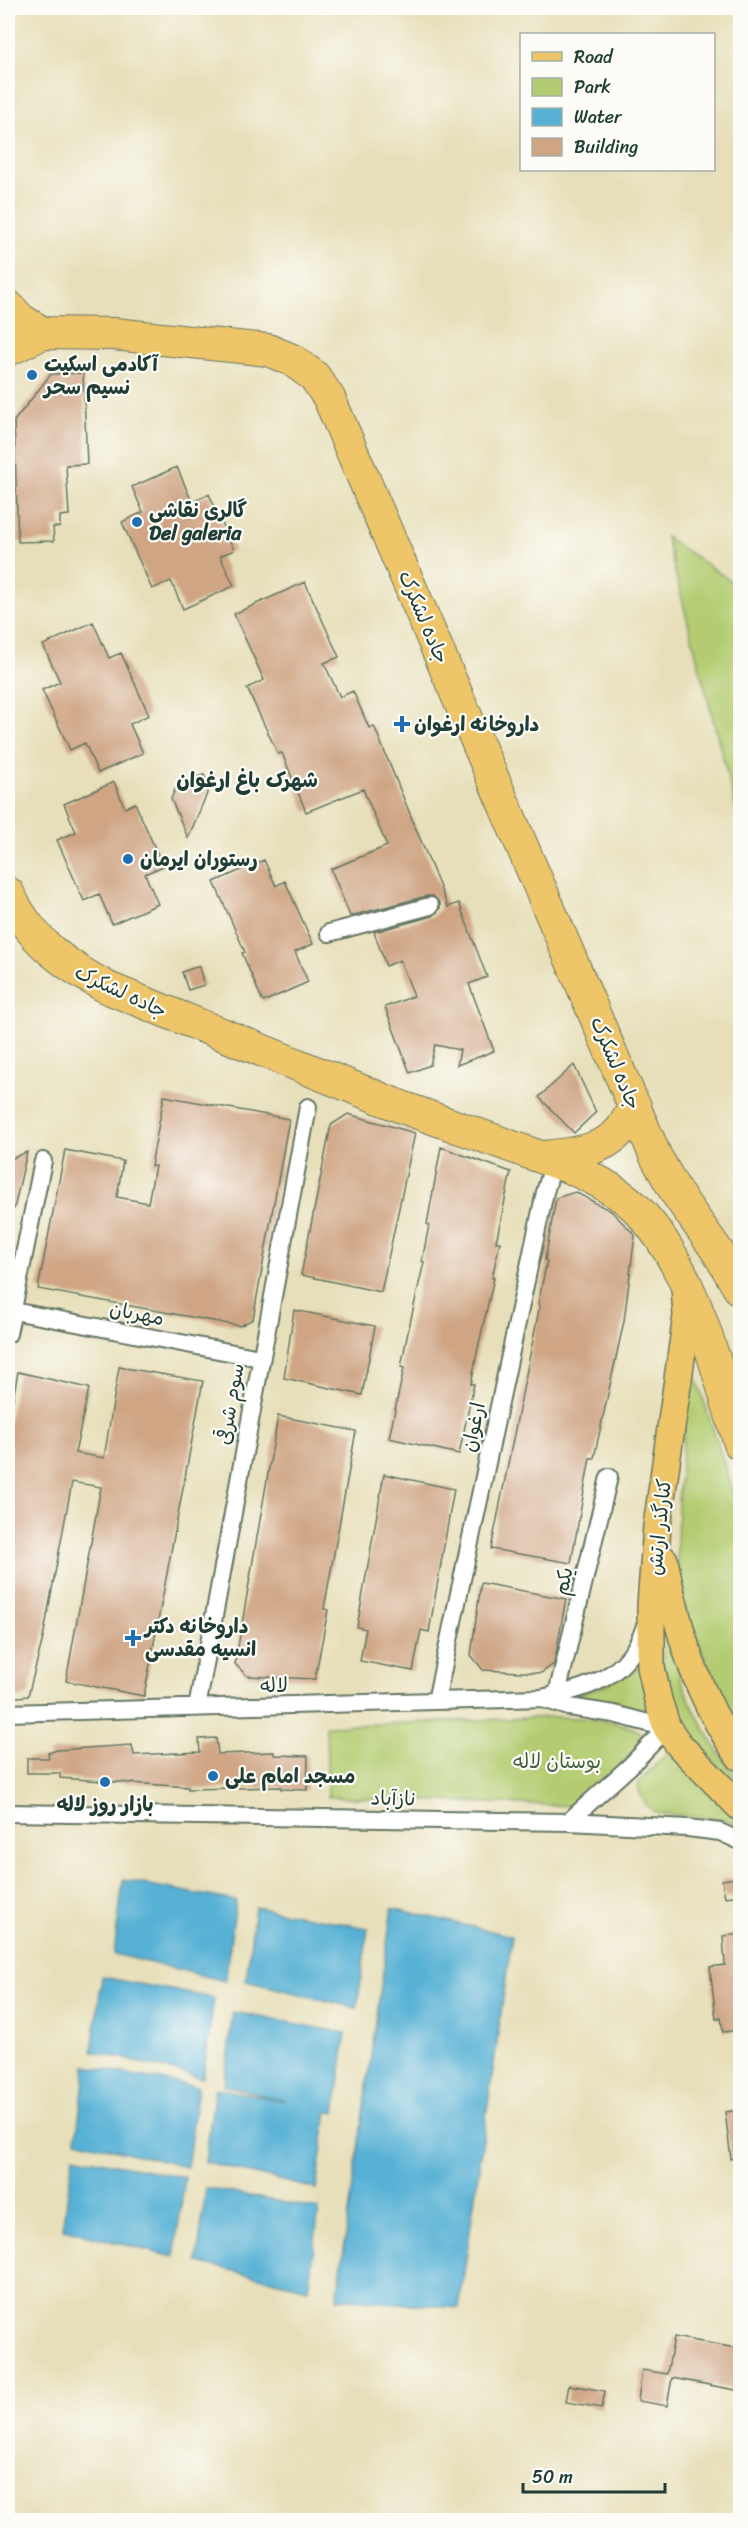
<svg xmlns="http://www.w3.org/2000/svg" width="748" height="2528" viewBox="0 0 748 2528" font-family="Sriracha,'Playpen Sans Arabic',sans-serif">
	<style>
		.green { fill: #b3cc71; stroke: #698452; stroke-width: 1.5 }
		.water { fill: #57b1d5; stroke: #3b7784; stroke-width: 1.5 }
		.building { fill: #cfa584 }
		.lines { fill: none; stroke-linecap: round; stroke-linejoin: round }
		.street-casing { stroke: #657663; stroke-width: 20 }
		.primary-casing { stroke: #657663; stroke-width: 30 }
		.highway-casing { stroke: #657663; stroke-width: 34 }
		.street { stroke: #fff; stroke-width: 16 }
		.primary { stroke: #eec569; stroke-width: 27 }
		.highway { stroke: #eec569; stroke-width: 32 }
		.poi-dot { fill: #1f6fb2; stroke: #fdfcf7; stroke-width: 2 }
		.labels { text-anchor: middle; stroke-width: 4.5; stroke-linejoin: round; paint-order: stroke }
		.poi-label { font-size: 20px; font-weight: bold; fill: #1f3d34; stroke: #fdfcf7; text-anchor: start }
		.street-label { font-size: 20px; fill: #1f3d34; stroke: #fdfcf7 }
		.park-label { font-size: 20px; fill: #446143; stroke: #fdfcf7 }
		.neighbourhood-label { font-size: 21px; font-weight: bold; fill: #1f3d34; stroke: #fdfcf7 }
	</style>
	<rect width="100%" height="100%" fill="#fdfcf7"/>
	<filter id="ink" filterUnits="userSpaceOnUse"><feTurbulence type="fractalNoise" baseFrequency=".0167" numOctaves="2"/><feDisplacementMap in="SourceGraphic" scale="12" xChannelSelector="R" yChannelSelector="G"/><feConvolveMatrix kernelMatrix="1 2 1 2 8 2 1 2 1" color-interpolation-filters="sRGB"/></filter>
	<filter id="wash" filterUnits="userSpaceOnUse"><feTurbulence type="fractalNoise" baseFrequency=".008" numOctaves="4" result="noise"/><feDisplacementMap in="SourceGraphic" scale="24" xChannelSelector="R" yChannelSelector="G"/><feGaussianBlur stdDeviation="1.35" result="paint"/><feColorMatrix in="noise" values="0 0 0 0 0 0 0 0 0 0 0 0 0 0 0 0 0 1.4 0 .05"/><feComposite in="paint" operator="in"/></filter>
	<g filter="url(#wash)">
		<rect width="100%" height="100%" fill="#e7dfb9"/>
		<path class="green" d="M666 537 740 587V824Z
			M690 1358 740 1512V1730L711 1675 683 1602 677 1557 678 1502Z
			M664 1618C669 1636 673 1655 679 1673 692 1713 715 1749 740 1783V1792L678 1719 662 1674Z
			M640 1656 653 1717 622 1706 565 1698C600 1688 615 1686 640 1656Z
			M557 1717C578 1718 638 1719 647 1740L578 1806 328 1797 326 1726Z
			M669 1751 686 1760 740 1821 736 1825 724 1819 656 1813 647 1806 637 1787 638 1783Z"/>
		<path class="water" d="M123 1880 236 1901 225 1981 114 1954Z
			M255 1907 368 1928 357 2008 246 1981Z
			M392 1908 512 1936 459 2308 337 2298Z
			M102 1977 214 1998 203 2078 92 2051Z
			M233 2012 346 2033 335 2113 327 2111 316 2189 205 2162 215 2088 285 2101 224 2085Z
			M86 2066 198 2087 187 2167 76 2140Z
			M73 2156 185 2177 174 2257 63 2229Z
			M206 2188 319 2209 308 2289 197 2262Z"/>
		<g id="blocks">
			<path class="building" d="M83 373 87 464 66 465 69 515 60 516V527H53L54 541 18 542 14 421 51 374Z
				M177 467 192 502 209 494 234 550 220 556 234 586 183 609 171 581 152 589 122 522 143 512 132 487Z
				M305 582 339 657 324 663 340 697 353 691 369 728 374 726 448 907 459 903 487 977 469 984 494 1051 457 1065 460 1050 435 1045 430 1065 410 1073 385 1007 414 996 400 960 386 966 374 932 433 916 440 909V903L433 896H427L350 916 331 869 387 846 363 789 306 812 282 753 278 754 247 688 264 680 234 614Z
				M93 622 109 658 121 653 149 715 130 724 143 753 98 773 85 743 70 750 42 690 60 682 43 645Z
				M204 775 209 789 188 838 171 799 178 783Z
				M114 782 125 808 135 803 163 866 145 874 158 904 112 924 99 894 84 901 57 840 76 832 64 804Z
				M264 860 276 886 285 881 313 944 295 952 308 982 263 1002 242 953 245 952 214 882Z
				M199 966 204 985 188 990 182 972Z
				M574 1065 596 1112 574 1133 539 1097Z
				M164 1096 289 1119 253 1319 240 1326 38 1289 65 1150 123 1161 117 1197 148 1203 155 1166H151Z
				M348 1114 415 1133 381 1292 301 1275 331 1125Z
				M441 1147 511 1172 496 1242H500L492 1278H494L478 1348 471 1384H474L459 1454 389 1438 404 1368 401 1367 408 1332 424 1262 422 1261 429 1225 427 1224Z
				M27 1152 14 1209 8 1208V1160Z
				M575 1192 611 1211 635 1235 624 1321 594 1458H590L571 1563 491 1549 540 1305 538 1304 547 1261 545 1260 556 1198Z
				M294 1310 375 1326 362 1395 284 1378Z
				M119 1367 203 1381 144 1696 66 1681 101 1487 72 1482 43 1638 28 1696 8 1698V1425L18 1372 89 1388 75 1453 104 1458Z
				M278 1416 356 1431 324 1609 328 1610 315 1679 247 1676 235 1664Z
				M384 1474 454 1489 429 1632 421 1630 413 1671 360 1661 366 1629 357 1627Z
				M481 1583 566 1599 554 1664 541 1673 483 1670 471 1655Z
				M216 1738 218 1754 274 1752V1755L308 1756 307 1790 281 1789V1787L188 1789V1787L60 1778V1773H27V1758H49L48 1753 57 1750 132 1745 134 1755 200 1752 199 1739Z
				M741 1877V1895L725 1897 722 1880Z
				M741 1934V2030L723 2032 721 2018 716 2019 710 1967 725 1965 723 1936Z
				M741 2110V2158L731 2159 725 2112Z
				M674 2337 741 2349V2391L672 2378 667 2406 638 2401 642 2370 667 2374Z
				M569 2385 605 2391 602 2408 566 2402Z"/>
		</g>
	</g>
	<g filter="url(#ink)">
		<use href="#blocks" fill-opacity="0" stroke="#657663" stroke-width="1.5"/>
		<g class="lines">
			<g class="street-casing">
				<path id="street" d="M329 933 430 906
					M8 1310 260 1358
					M8 1334 43 1161
					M557 1694 609 1477
					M543 1699 569 1707 614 1714 667 1728
					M436 1701 545 1192 554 1162
					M197 1708 308 1107
					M8 1713 541 1698C589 1688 628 1678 645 1626
					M8 1813 568 1822 688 1828 720 1832 740 1841
					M568 1822 630 1766 667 1728"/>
			</g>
			<g class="primary-casing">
				<path id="primary" d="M685 1287 687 1316 657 1526 651 1605V1667L658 1700 667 1728 680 1746 740 1807
					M664 1560C678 1632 697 1697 740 1757"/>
			</g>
			<g class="highway-casing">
				<path id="highway" d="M8 306 21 320 43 333 114 334 268 350 292 360 314 376 329 398 656 1157 677 1194 718 1252 740 1290
					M8 350 43 333
					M8 893C31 941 62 963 108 988L399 1106 571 1168C593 1178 619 1191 637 1209 694 1267 716 1368 740 1444
					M544 1157C570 1154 601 1152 620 1131 626 1124 630 1114 635 1106"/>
			</g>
			<use href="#street" class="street"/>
			<use href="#primary" class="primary"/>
			<use href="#highway" class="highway"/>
		</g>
	</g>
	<g class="poi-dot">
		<circle cx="32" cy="375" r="6"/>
		<circle cx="137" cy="522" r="6"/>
		<path d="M399 715h6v6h6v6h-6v6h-6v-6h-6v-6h6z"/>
		<circle cx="128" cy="859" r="6"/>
		<path d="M130 1629h6v6h6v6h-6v6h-6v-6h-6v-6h6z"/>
		<circle cx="213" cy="1776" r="6"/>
		<circle cx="105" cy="1782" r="6"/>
	</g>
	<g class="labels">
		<g class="poi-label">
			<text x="44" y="371">آکادمی اسکیت<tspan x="44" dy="23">نسیم سحر</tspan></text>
			<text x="149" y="517">گالرى نقاشى<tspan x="149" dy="23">Del galeria</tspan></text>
			<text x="414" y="731">داروخانه ارغوان</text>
			<text x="140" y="866">رستوران ايرمان</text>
			<text x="145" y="1633">داروخانه دکتر<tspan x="145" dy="23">انسیه مقدسی</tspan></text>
			<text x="225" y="1783">مسجد امام علی</text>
			<text x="105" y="1811" text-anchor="middle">بازار روز لاله</text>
		</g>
		<g class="street-label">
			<text transform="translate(424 617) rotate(67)" y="7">جاده لشکرک</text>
			<text transform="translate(121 991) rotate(25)" y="7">جاده لشکرک</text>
			<text transform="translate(616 1063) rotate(67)" y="7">جاده لشکرک</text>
			<text transform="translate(137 1313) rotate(11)" y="7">مهربان</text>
			<text transform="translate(230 1404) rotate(-80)" y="7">سوم شرقی</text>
			<text transform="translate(473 1427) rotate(-78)" y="7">ارغوان</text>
			<text transform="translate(659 1527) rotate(-84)" y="7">کنارگذر ارتش</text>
			<text transform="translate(563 1581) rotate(-77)" y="7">یکم</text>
			<text transform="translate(274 1685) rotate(-2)" y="7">لاله</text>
			<text transform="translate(393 1798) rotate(1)" y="7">نازآباد</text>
		</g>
		<g class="park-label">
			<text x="557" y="1768">بوستان لاله</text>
		</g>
		<g class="neighbourhood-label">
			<text x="247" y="787">شهرک باغ ارغوان</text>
		</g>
	</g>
	<rect width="748" height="2528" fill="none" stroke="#fdfcf7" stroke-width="30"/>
	<rect x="520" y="33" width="195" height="138" fill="#fdfcf7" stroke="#a4b0a9" stroke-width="1.5"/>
	<rect x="532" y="52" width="30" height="9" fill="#eec569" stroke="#a4b0a9" stroke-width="1.5"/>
	<text x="574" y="63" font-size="18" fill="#1f3d34">Road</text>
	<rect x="532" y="78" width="30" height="18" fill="#b3cc71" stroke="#a4b0a9" stroke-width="1.5"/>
	<text x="574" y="93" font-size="18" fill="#1f3d34">Park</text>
	<rect x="532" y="108" width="30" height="18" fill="#57b1d5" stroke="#a4b0a9" stroke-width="1.5"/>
	<text x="574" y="123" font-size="18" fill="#1f3d34">Water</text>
	<rect x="532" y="138" width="30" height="18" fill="#cfa584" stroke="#a4b0a9" stroke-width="1.5"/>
	<text x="574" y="153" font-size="18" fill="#1f3d34">Building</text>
	<path d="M523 2483v9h142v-9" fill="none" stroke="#1f3d34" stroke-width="3"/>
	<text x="532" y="2483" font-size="18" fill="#1f3d34" stroke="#fdfcf7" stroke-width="4.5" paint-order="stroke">50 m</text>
</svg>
